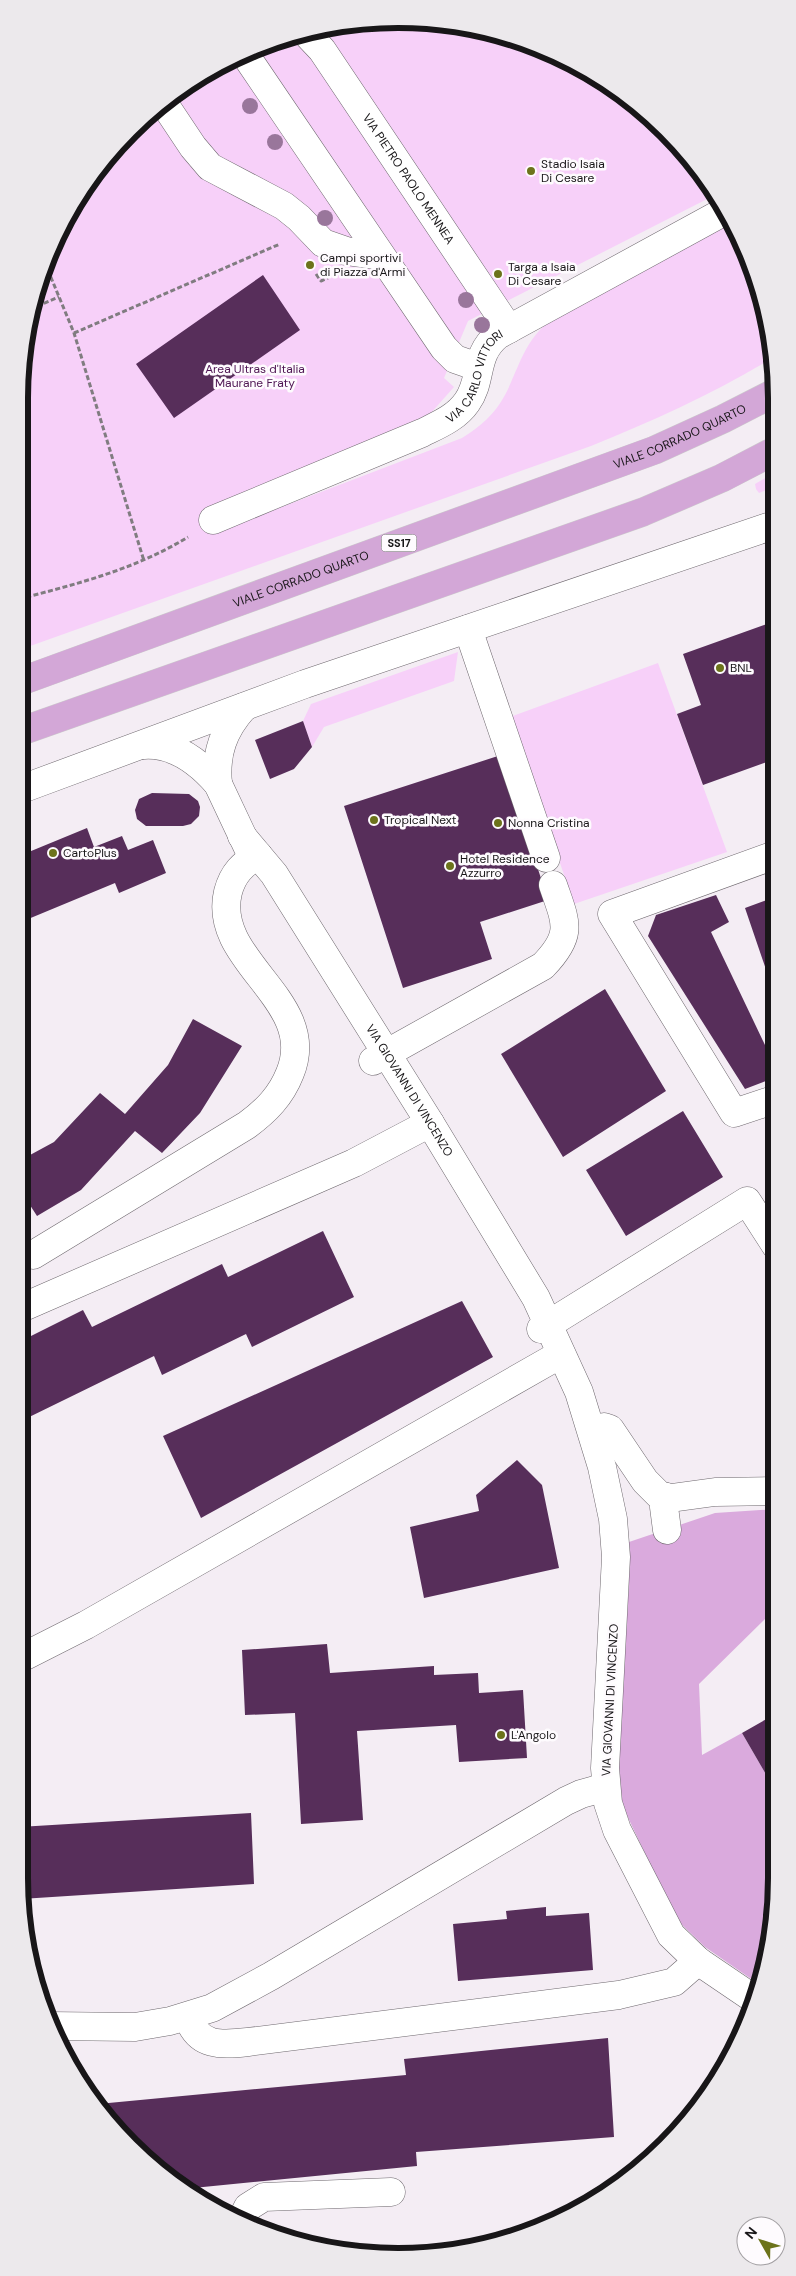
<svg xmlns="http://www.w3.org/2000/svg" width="796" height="2276" viewBox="0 0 796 2276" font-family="'DM Sans',sans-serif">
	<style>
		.green { fill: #f7d0f9 }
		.forest { fill: #daaadd }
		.building { fill: #572e5a }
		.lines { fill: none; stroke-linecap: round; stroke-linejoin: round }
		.minor-casing { stroke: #6e686e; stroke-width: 29 }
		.major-casing { stroke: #ccc; stroke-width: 29 }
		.path { stroke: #807c80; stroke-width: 3; stroke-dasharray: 5 2.5; stroke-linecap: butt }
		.minor { stroke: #fff; stroke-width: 28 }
		.major { stroke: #d3a7d7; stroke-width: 28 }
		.tree { fill: #99769b }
		.poi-dot { fill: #6c731b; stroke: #fefbfe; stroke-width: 2 }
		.labels { text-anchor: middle; stroke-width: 5; stroke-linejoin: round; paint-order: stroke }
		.shield { fill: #fefbfe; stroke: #5d5b5d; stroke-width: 1 }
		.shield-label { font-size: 11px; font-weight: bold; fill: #181618 }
		.poi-label { font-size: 12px; fill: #181618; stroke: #fefbfe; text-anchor: start }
		.street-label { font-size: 12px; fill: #181618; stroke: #fefbfe }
		.park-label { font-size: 12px; fill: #4e1553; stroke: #fefbfe }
		.rim { fill: none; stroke: #181618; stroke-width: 6 }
	</style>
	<rect width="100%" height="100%" fill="#f4edf4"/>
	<path class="green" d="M423 20 496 32 588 70 683 148 715 195 468 321 444 378 454 387 430 414 210 508 219 531 462 438C480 427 495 414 505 395 518 370 523 345 545 325L731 220 738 231 774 348V357C715 393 655 420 591 446L19 650V398L32 300 58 231 97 167 148 113 208 70 276 39 348 22Z
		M774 473V487L759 493 756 489 755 484Z
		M458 652 454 681 324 727 312 747 303 721 311 704Z
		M658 663 727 852 574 904 510 717Z"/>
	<path class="forest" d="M776 1509 777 1583 770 1614 699 1684 702 1755 742 1733 775 1790 777 1789V1878L764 1976 760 1985 705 1947 676 1919 623 1807 617 1775 629 1583V1542L715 1513Z"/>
	<path class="building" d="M263 275 300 330 174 418 136 364Z
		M775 621V759L703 785 677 714 701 705 683 654Z
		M303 721 312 747 294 769 270 779 255 740Z
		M501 755 548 900 480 922 492 959 403 988 344 806Z
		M152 793 189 794 198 801 200 807 199 816 191 824 183 826H146L137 819 135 810 139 799Z
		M87 828 94 847 122 836 128 850 153 840 166 873 119 893 115 883 21 922 19 915V856Z
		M716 895 729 922 711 932 776 1068V1077L745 1089 648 936 656 915Z
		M775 897V996L745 908Z
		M605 989 666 1091 563 1157 501 1054Z
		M193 1019 242 1046 200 1113 162 1153 135 1131 81 1190 37 1216 19 1188V1161L54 1142 100 1093 125 1114 168 1065Z
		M683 1111 723 1177 626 1236 586 1170Z
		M323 1231 354 1297 252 1347 246 1334 162 1375 154 1356 19 1422V1342L83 1310 92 1327 222 1264 228 1277Z
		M462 1301 493 1357 201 1518 163 1436Z
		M517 1460 542 1485 559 1568 424 1598 410 1527 479 1511 476 1495Z
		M776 1587H777V1615L770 1614Z
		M327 1644 330 1673 434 1666V1675L478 1673 479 1693 523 1690 527 1758 459 1762 456 1725 357 1731 363 1820 301 1824 295 1713 245 1715 242 1650Z
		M777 1713V1789L775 1790 742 1733Z
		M251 1813 254 1884 21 1899 19 1827Z
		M546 1907V1916L589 1913 593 1970 458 1981 453 1924 507 1919 506 1911Z
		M608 2038 614 2137 416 2152 417 2166 183 2189 167 2179 113 2128 98 2104 406 2075 404 2059Z"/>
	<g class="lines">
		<g class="minor-casing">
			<g id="minor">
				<path id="s1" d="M305 32 322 50 509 329"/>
				<path d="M244 53 444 348 455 359 478 367"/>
				<path d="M163 102 193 147 210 167 284 206 299 218 323 243 346 251 381 256"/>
				<path id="s2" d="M213 520 422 433C438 425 456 418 467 402 483 380 473 355 498 335L725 211"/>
				<path d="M468 629 546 858"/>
				<path d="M144 745C175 743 199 762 218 784L250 852"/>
				<path d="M218 784C215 754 223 730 244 707"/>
				<path d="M19 790 305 684 774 525"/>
				<path id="s3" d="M242 836 274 874 430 1123 536 1298 579 1392 602 1467 613 1519 616 1557 605 1768 608 1803 617 1830 671 1935 698 1961 754 1999"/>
				<path d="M775 855 612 914 734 1113 776 1099"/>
				<path d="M373 1061 543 966C574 934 566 923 553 885"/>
				<path d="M33 1255 247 1125C266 1111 281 1096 290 1073 320 1000 211 962 228 892 233 873 243 864 258 855"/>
				<path d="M19 1309 354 1163 430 1123"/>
				<path d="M541 1329 747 1201 776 1246"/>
				<path d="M592 1430 604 1427 610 1429 645 1481 659 1495 671 1498 715 1492 776 1491"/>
				<path d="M665 1497 664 1507 667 1530"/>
				<path d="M19 1659 86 1625 561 1354"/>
				<path d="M188 2017C198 2047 221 2045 248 2042L619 1995 674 1982 698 1961"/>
				<path d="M49 2026 135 2027 170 2021 212 2008 271 1976 566 1801 581 1794 606 1787"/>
				<path d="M241 2221 248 2207 264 2197 391 2192"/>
			</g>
		</g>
		<g class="major-casing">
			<g id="major">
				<path id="s4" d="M19 682 655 450 723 419 774 393"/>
				<path d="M19 732 643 512 722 478 774 451"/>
			</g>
		</g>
		<path class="path" d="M45 263 74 333 144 561
			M316 274 321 281 328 278
			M30 309 59 297
			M74 333 280 244
			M19 599C77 584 136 569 188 537"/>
		<use href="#minor" class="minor"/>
		<use href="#major" class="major"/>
	</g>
	<g class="tree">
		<circle cx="250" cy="106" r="8"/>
		<circle cx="275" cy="142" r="8"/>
		<circle cx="325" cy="218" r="8"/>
		<circle cx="466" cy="300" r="8"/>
		<circle cx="482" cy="325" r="8"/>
	</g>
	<g class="poi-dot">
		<circle cx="531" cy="171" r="5"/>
		<circle cx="310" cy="265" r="5"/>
		<circle cx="498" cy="274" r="5"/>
		<circle cx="720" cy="668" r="5"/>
		<circle cx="374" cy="820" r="5"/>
		<circle cx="498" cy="823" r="5"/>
		<circle cx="53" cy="853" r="5"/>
		<circle cx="450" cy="866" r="5"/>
		<circle cx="501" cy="1735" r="5"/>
	</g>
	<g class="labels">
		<rect class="shield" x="381.5" y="534.5" width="35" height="17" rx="4"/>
		<g class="shield-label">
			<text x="399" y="547">SS17</text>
		</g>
		<g class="poi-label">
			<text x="541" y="168">Stadio Isaia<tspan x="541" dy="14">Di Cesare</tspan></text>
			<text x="320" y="262">Campi sportivi<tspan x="320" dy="14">di Piazza d'Armi</tspan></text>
			<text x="508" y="271">Targa a Isaia<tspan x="508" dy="14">Di Cesare</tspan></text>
			<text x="730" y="672">BNL</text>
			<text x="384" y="824">Tropical Next</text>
			<text x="508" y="827">Nonna Cristina</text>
			<text x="63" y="857">CartoPlus</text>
			<text x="460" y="863">Hotel Residence<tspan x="460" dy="14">Azzurro</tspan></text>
			<text x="511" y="1739">L'Angolo</text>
		</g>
		<g class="street-label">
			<text dy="4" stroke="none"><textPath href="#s1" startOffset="180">VIA PIETRO PAOLO MENNEA</textPath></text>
			<text dy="4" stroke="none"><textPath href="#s2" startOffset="308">VIA CARLO VITTORI</textPath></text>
			<text dy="4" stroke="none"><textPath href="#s4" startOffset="705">VIALE CORRADO QUARTO</textPath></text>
			<text dy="4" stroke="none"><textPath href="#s4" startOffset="300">VIALE CORRADO QUARTO</textPath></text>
			<text dy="4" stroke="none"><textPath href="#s3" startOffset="305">VIA GIOVANNI DI VINCENZO</textPath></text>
			<text transform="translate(610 1700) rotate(-87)" y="4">VIA GIOVANNI DI VINCENZO</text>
		</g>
		<g class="park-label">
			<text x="255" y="373">Area Ultras d'Italia<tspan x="255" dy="14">Maurane Fraty</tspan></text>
		</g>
	</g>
	<path d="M0 0H796V2276H0ZM398 28H398A370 370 0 0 1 768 398V1878A370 370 0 0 1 398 2248H398A370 370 0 0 1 28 1878V398A370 370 0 0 1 398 28Z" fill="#ece9ec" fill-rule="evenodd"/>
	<path class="rim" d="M398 28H398A370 370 0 0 1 768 398V1878A370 370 0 0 1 398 2248H398A370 370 0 0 1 28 1878V398A370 370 0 0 1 398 28Z"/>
	<g transform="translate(761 2241) rotate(309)"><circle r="24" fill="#fefbfe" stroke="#a29fa2"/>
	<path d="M0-4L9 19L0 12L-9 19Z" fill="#6c731b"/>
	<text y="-8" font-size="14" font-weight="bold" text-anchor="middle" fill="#181618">N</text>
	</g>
</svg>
